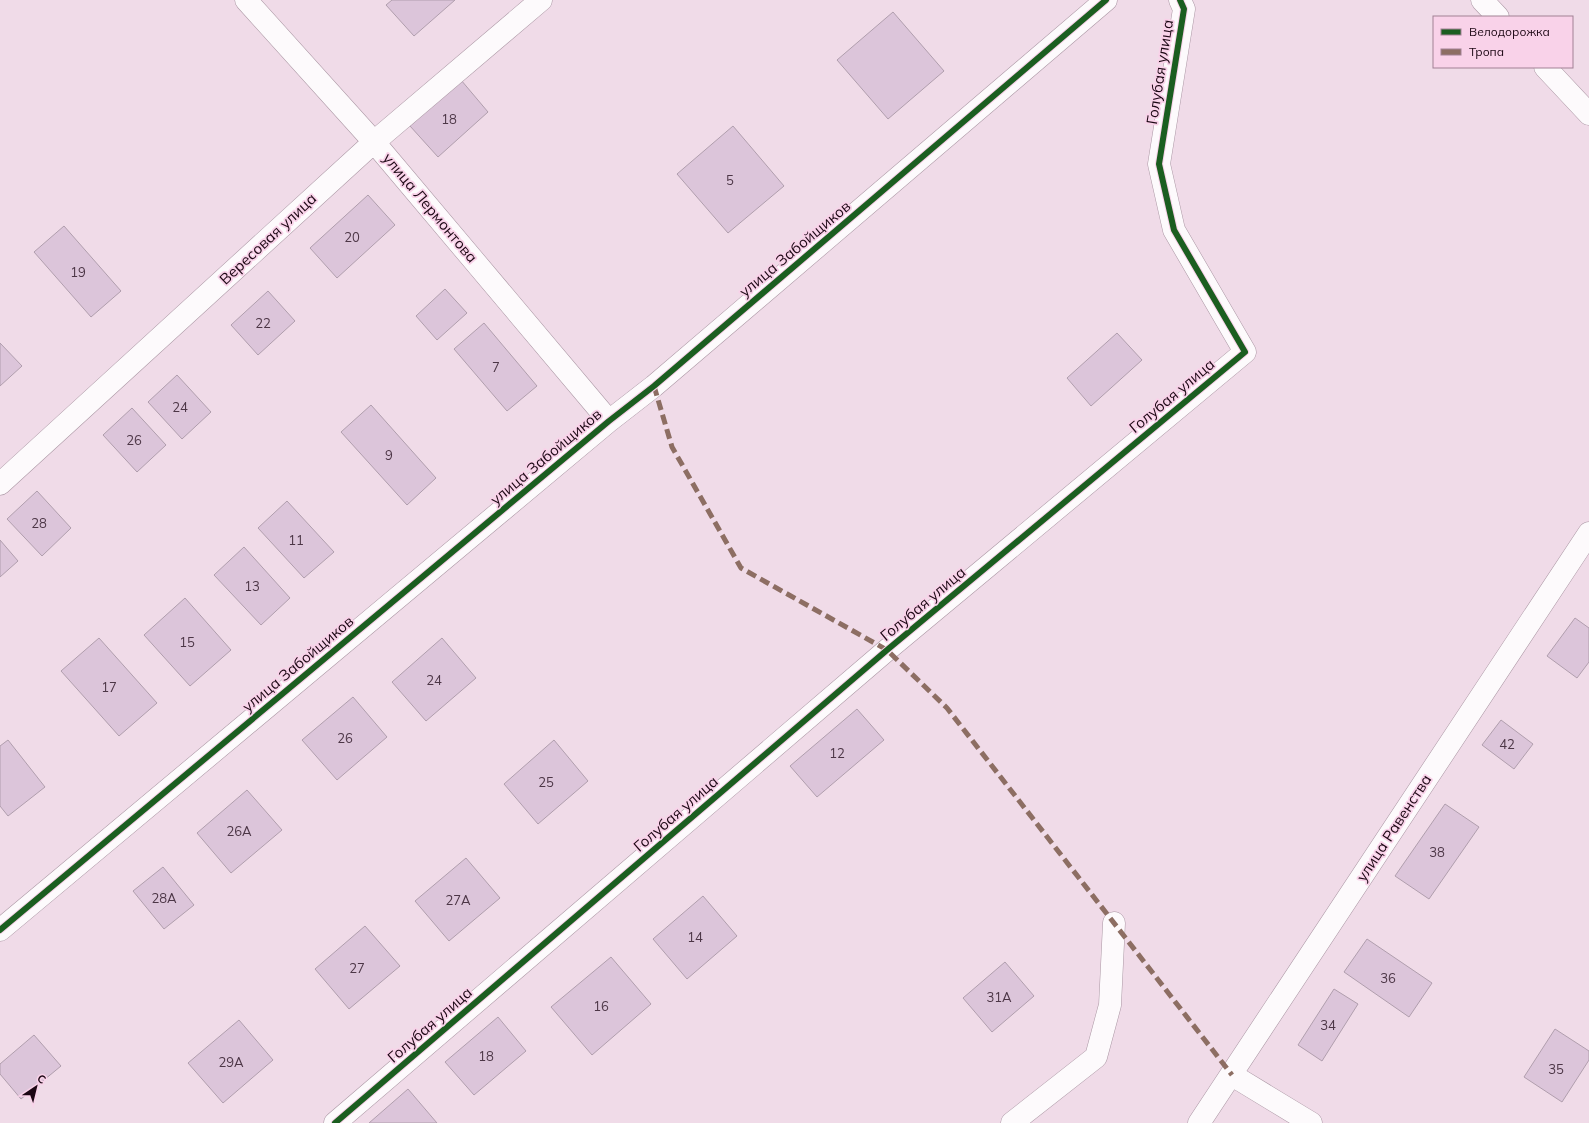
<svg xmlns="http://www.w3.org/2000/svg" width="1589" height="1123" viewBox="0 0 1589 1123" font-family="Mulish,sans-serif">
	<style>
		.building { fill: #dcc5da; stroke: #b09ead }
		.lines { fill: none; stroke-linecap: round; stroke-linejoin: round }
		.minor-casing { stroke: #aa96a3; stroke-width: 23 }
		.minor { stroke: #fdfafc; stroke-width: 22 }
		.quiet { stroke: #8d6e63; stroke-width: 5; stroke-dasharray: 10 5; stroke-linecap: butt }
		.cycleway-casing { stroke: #f9d2e9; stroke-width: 8 }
		.cycleway { stroke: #1b5e20; stroke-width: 6 }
		.labels { text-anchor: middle; stroke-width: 3.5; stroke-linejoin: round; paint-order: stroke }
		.number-label { font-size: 13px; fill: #4c3646 }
		.street-label { font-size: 15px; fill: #1c0714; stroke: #f9d2e9 }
	</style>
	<rect width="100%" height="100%" fill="#f0dbe8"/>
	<path class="building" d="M392 0H455L414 36 386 5Z
		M893 12 944 71 888 119 837 60Z
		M461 80 488 112 438 157 410 126Z
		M733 126 784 186 728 233 677 174Z
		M368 195 395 225 337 278 310 248Z
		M64 226 121 291 91 317 34 252Z
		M445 289 467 313 437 340 416 316Z
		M268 291 295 321 258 355 231 325Z
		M484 323 537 386 507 411 454 349Z
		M1117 333 1142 360 1091 406 1067 378Z
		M0 343 22 366 0 386Z
		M177 375 211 412 182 439 148 402Z
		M371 405 436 478 407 505 341 432Z
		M132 408 166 445 137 472 103 435Z
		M37 491 71 528 42 556 7 519Z
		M287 501 334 552 304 578 258 528Z
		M0 540 18 561 0 577Z
		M244 547 290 598 261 625 214 575Z
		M185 598 231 650 190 686 144 635Z
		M1575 618 1589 628V662L1577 678 1547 656Z
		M99 638 157 703 119 736 61 671Z
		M442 638 476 678 426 721 392 682Z
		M353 697 387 737 337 780 302 740Z
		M857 709 884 740 817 797 790 766Z
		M1501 720 1533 744 1514 769 1482 745Z
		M8 740 45 787 8 816 0 806V746Z
		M554 740 588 781 538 824 504 784Z
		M247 790 282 830 231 873 197 833Z
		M1445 804 1479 827 1429 899 1395 876Z
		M466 858 500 898 449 941 415 901Z
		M163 867 194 905 164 929 133 891Z
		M703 896 737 936 687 979 653 939Z
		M365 926 400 966 349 1009 315 969Z
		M1367 939 1432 983 1409 1017 1344 972Z
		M611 957 651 1004 592 1055 551 1007Z
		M1005 962 1034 996 992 1032 963 998Z
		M1334 989 1358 1004 1322 1061 1298 1045Z
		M498 1017 526 1051 474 1095 445 1062Z
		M239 1020 273 1060 223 1103 188 1063Z
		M1555 1029 1589 1051V1060L1562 1102 1524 1077Z
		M34 1035 61 1066 21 1099 0 1074V1064Z
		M408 1089 437 1123H369Z"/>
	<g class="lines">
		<g class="minor-casing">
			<path id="minor" d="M246 0 374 142 609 421
				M1482 0 1498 17
				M1545 67 1589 114
				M0 484 374 142 541 0
				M0 930 609 421 654 386 1106 0
				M1232 1075 1311 1123
				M335 1123 887 650 1245 352 1174 230 1159 164 1184 9 1180 0
				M1012 1123 1096 1057 1110 1005 1114 923
				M1199 1123 1589 533"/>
		</g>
		<use href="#minor" class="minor"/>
		<path class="quiet" d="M654 386 672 447 741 568 887 650 947 708 1232 1075"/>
		<g class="cycleway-casing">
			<path id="cycleway" d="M0 930 609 421 654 386 1106 0
				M335 1123 887 650 1245 352 1174 230 1159 164 1184 9 1180 0"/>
		</g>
		<use href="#cycleway" class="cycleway"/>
	</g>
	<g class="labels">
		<g class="number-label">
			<text x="449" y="124">18</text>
			<text x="730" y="185">5</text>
			<text x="352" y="242">20</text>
			<text x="78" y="277">19</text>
			<text x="263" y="328">22</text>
			<text x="496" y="372">7</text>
			<text x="180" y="412">24</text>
			<text x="134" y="445">26</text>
			<text x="389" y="460">9</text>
			<text x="39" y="528">28</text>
			<text x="296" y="545">11</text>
			<text x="252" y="591">13</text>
			<text x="187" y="647">15</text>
			<text x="434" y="685">24</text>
			<text x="109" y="692">17</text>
			<text x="345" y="743">26</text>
			<text x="1507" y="749">42</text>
			<text x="837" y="758">12</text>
			<text x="546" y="787">25</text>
			<text x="239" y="836">26А</text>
			<text x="1437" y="857">38</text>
			<text x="164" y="903">28А</text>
			<text x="458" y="905">27А</text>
			<text x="695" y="942">14</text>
			<text x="357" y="973">27</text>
			<text x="1388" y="983">36</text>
			<text x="999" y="1002">31А</text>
			<text x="601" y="1011">16</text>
			<text x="1328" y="1030">34</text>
			<text x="486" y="1061">18</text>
			<text x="231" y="1067">29А</text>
			<text x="1556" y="1074">35</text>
		</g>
		<g class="street-label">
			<text transform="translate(1160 72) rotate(-81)" y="5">Голубая улица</text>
			<text transform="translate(430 208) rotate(50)" y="5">улица Лермонтова</text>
			<text transform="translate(268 239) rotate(-43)" y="5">Вересовая улица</text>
			<text transform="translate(795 249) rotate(-40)" y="5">улица Забойщиков</text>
			<text transform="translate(1172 396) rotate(-40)" y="5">Голубая улица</text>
			<text transform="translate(546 457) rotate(-40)" y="5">улица Забойщиков</text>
			<text transform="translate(923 604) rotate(-40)" y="5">Голубая улица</text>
			<text transform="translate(298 664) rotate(-40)" y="5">улица Забойщиков</text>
			<text transform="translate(676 814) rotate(-41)" y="5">Голубая улица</text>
			<text transform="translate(1394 828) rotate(-57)" y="5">улица Равенства</text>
			<text transform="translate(430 1025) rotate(-41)" y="5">Голубая улица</text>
		</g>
	</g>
	<rect x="1433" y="16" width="140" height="52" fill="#f9d2e9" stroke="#a18194"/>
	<rect x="1441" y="29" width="20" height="6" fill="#1b5e20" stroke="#a18194"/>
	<text x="1469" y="36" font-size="12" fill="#1c0714">Велодорожка</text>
	<rect x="1441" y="49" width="20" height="6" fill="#8d6e63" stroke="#a18194"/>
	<text x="1469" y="56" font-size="12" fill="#1c0714">Тропа</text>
	<g transform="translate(36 1087) rotate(35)" stroke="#f9d2e9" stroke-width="3" paint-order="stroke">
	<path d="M0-3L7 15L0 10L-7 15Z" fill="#1c0714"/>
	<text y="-6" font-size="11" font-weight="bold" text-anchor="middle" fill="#1c0714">С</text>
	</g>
</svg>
